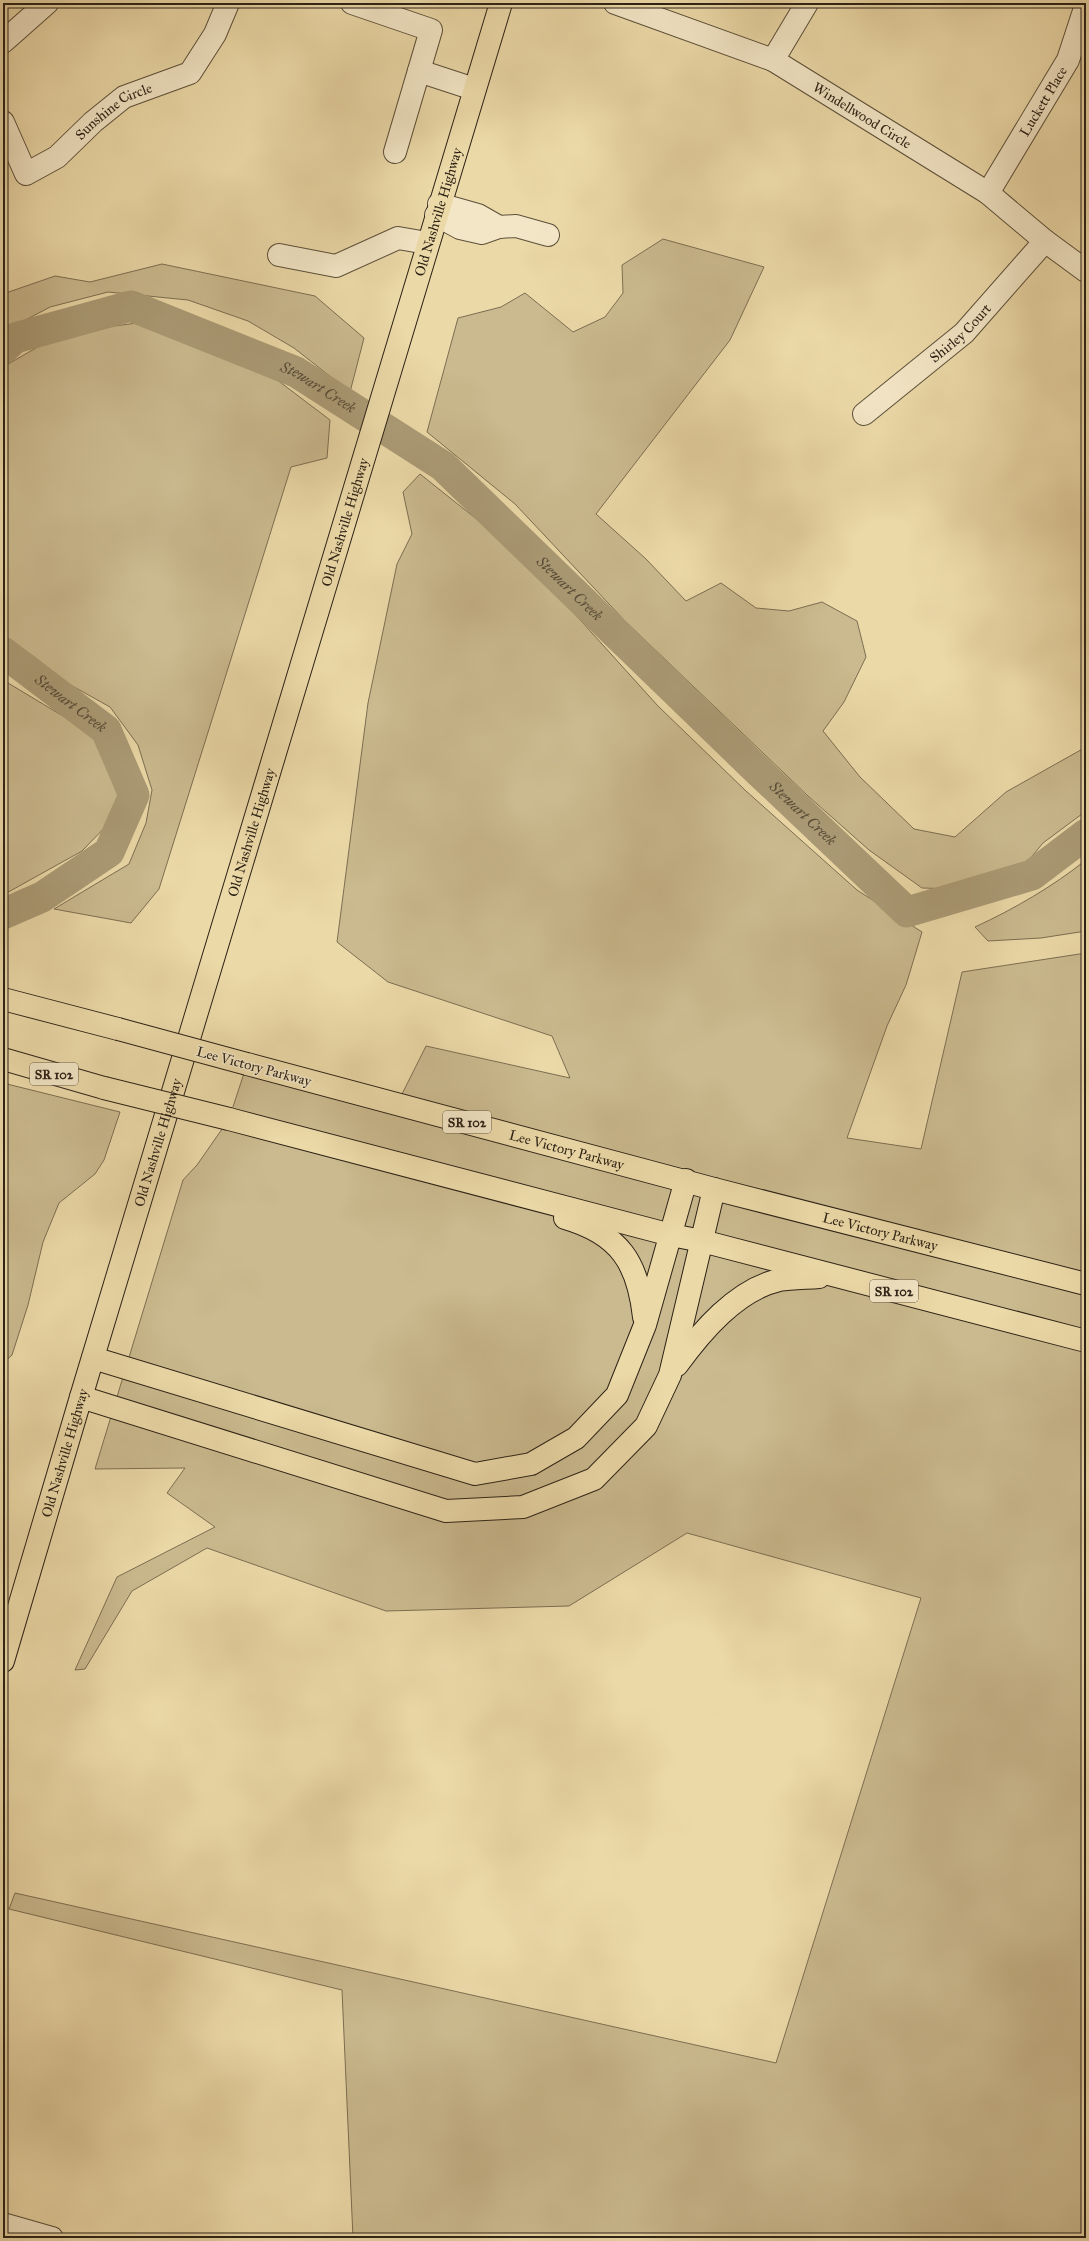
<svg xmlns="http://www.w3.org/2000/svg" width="1089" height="2241" viewBox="0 0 1089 2241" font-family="'IM FELL Great Primer',serif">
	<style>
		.green { fill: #cbba8f; stroke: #7c6e52 }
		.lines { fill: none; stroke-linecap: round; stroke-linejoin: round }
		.river { stroke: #ab9b76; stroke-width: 31 }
		.minor-casing { stroke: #5c503a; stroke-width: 24 }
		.major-casing { stroke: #2c2216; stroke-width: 24 }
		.minor { stroke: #f3e6c6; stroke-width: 22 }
		.major { stroke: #ecd9a8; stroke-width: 22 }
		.major-bridge-casing { stroke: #2c2216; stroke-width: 24; stroke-linecap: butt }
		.major-bridge { stroke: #ecd9a8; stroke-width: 22 }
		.labels { text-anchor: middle; stroke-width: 3; stroke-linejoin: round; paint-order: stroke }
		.shield { fill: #f3e6c6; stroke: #685d4b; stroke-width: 1 }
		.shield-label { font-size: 13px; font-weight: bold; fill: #2c2216 }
		.street-label { font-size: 14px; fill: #2c2216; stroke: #f3e6c6 }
		.water-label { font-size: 15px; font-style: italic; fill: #584c38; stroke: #f3e6c6 }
	</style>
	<rect width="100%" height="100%" fill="#ecd9a8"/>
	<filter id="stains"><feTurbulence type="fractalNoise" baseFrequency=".005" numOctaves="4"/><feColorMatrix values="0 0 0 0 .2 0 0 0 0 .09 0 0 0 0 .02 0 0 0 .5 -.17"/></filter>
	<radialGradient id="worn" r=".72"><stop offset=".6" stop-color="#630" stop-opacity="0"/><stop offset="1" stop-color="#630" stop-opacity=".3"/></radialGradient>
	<path class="green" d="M663 239 764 267 730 340 596 514 646 559 686 601 721 583 756 608 789 611 822 602 857 621 866 657 844 702 823 731 860 777 914 829 955 837 1006 792 1086 747V811L1043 843 1023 867 960 889 922 888 869 850 808 796 625 621 515 504 427 432 458 318 501 307 525 293 573 332 605 317 623 293 622 265Z
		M162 264 315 296 364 338 350 392 294 348 248 321 188 300 108 292 50 307 3 332V294L55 276 90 282Z
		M137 323 272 376 330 420 327 458 291 467 159 889 131 923 54 909 129 864 146 823 152 790 138 745 110 707 67 683 33 656 3 639V367L62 333Z
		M420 474 479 521 573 612 658 706 746 791 857 890 922 932 906 985 887 1026 847 1138 921 1149 962 972 1086 953V2238H353L342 1990 9 1909 15 1893 776 2063 921 1598 687 1533 569 1606 386 1611 207 1548 132 1591 85 1669 75 1670 117 1577 215 1527 167 1493 185 1468 95 1469 183 1180 197 1165 229 1119 247 1064 397 1104 426 1046 570 1078 552 1036 388 982 337 942 368 703 397 564 412 534 403 492Z
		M3 680 98 737 122 786 113 819 82 851 3 895Z
		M1086 860V931L1041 938 988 941 975 927C1014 909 1052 887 1086 860Z
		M3 1083 120 1112 104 1160 95 1174 59 1203 43 1242 28 1305 12 1355 3 1363Z"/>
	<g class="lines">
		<g class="river">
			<path id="s1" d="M3 349 15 338 131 306 296 372 443 466 752 765 907 912 1032 875 1086 834"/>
			<path id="s2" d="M3 652 106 730 134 795 109 852 42 897 3 914"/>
		</g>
		<g class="minor-casing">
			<g id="minor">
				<path d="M352 3 431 30 395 152"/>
				<path id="s3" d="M615 3 773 60 988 193 1045 241 1086 271"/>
				<path d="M3 42 47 3"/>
				<path d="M773 60 807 3"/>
				<path d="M419 71 474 89"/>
				<path id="s4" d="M3 122 26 174 57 157 93 122 124 97 190 73 215 34 228 3"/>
				<path id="s5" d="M988 193 1068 60 1086 5"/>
				<path d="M439 204 478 215 499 227"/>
				<path d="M436 215 460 228 482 233 499 227 516 226 548 235"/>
				<path d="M279 255 336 266 398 238 427 243"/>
				<path id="s6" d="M864 414 964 333 1045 241"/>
				<path d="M3 2224 52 2238"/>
			</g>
		</g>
		<g class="major-casing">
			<g id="major">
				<path d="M3 999 118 1029"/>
				<path d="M3 1059 104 1088"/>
				<path id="s7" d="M247 1064 714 1189 1086 1284"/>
				<path d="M229 1119 671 1235 702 1241 1086 1341"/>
				<path d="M565 1218C620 1234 638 1263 644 1317"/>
				<path d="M93 1358 475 1474 531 1464 576 1438 617 1395 645 1325 686 1180"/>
				<path d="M677 1365C701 1332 736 1290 779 1280 791 1278 806 1278 819 1277"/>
				<path d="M81 1397 446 1511 523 1507 594 1479 646 1426 670 1375 714 1189"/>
				<path id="s8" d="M3 1661 81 1397 501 3"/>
			</g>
		</g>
		<use href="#minor" class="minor"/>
		<use href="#major" class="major"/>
		<g class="major-bridge-casing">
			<path id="major-bridge" d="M118 1029 247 1064
				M104 1088 229 1119"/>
		</g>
		<use href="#major-bridge" class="major-bridge"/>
	</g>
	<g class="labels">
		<g class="shield">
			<rect x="30" y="1063" width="48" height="22" rx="3"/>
			<rect x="443" y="1111" width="48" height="22" rx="3"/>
			<rect x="870" y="1280" width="48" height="22" rx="3"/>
		</g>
		<g class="shield-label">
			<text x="54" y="1079">SR 102</text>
			<text x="467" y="1127">SR 102</text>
			<text x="894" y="1296">SR 102</text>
		</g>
		<g class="street-label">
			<text dy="5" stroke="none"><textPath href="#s5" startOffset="107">Luckett Place</textPath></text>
			<text dy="5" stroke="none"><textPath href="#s4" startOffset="166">Sunshine Circle</textPath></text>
			<text dy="5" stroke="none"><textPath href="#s3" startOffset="273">Windellwood Circle</textPath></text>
			<text dy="5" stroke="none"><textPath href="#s8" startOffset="1513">Old Nashville Highway</textPath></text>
			<text dy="5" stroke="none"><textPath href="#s6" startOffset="126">Shirley Court</textPath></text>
			<text dy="5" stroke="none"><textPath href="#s8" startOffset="1189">Old Nashville Highway</textPath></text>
			<text dy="5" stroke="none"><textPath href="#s8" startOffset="865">Old Nashville Highway</textPath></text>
			<text transform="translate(254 1066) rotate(15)" y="5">Lee Victory Parkway</text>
			<text dy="5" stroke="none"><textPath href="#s8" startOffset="541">Old Nashville Highway</textPath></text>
			<text dy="5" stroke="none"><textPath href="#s7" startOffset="331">Lee Victory Parkway</textPath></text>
			<text dy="5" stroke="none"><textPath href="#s7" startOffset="655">Lee Victory Parkway</textPath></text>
			<text dy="5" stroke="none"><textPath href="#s8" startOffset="217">Old Nashville Highway</textPath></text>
		</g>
		<g class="water-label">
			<text dy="5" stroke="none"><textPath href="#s1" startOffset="341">Stewart Creek</textPath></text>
			<text dy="5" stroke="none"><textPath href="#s1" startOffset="665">Stewart Creek</textPath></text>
			<text dy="5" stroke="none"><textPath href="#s2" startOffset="85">Stewart Creek</textPath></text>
			<text dy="5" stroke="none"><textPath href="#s1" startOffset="989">Stewart Creek</textPath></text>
		</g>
	</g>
	<rect width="1089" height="2241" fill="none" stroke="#ecd9a8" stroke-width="16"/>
	<rect x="4" y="4" width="1081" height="2233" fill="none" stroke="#2c2216" stroke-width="2"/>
	<rect x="8" y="8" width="1073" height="2225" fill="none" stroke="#2c2216"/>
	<rect width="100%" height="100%" filter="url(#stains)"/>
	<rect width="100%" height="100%" fill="url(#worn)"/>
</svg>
